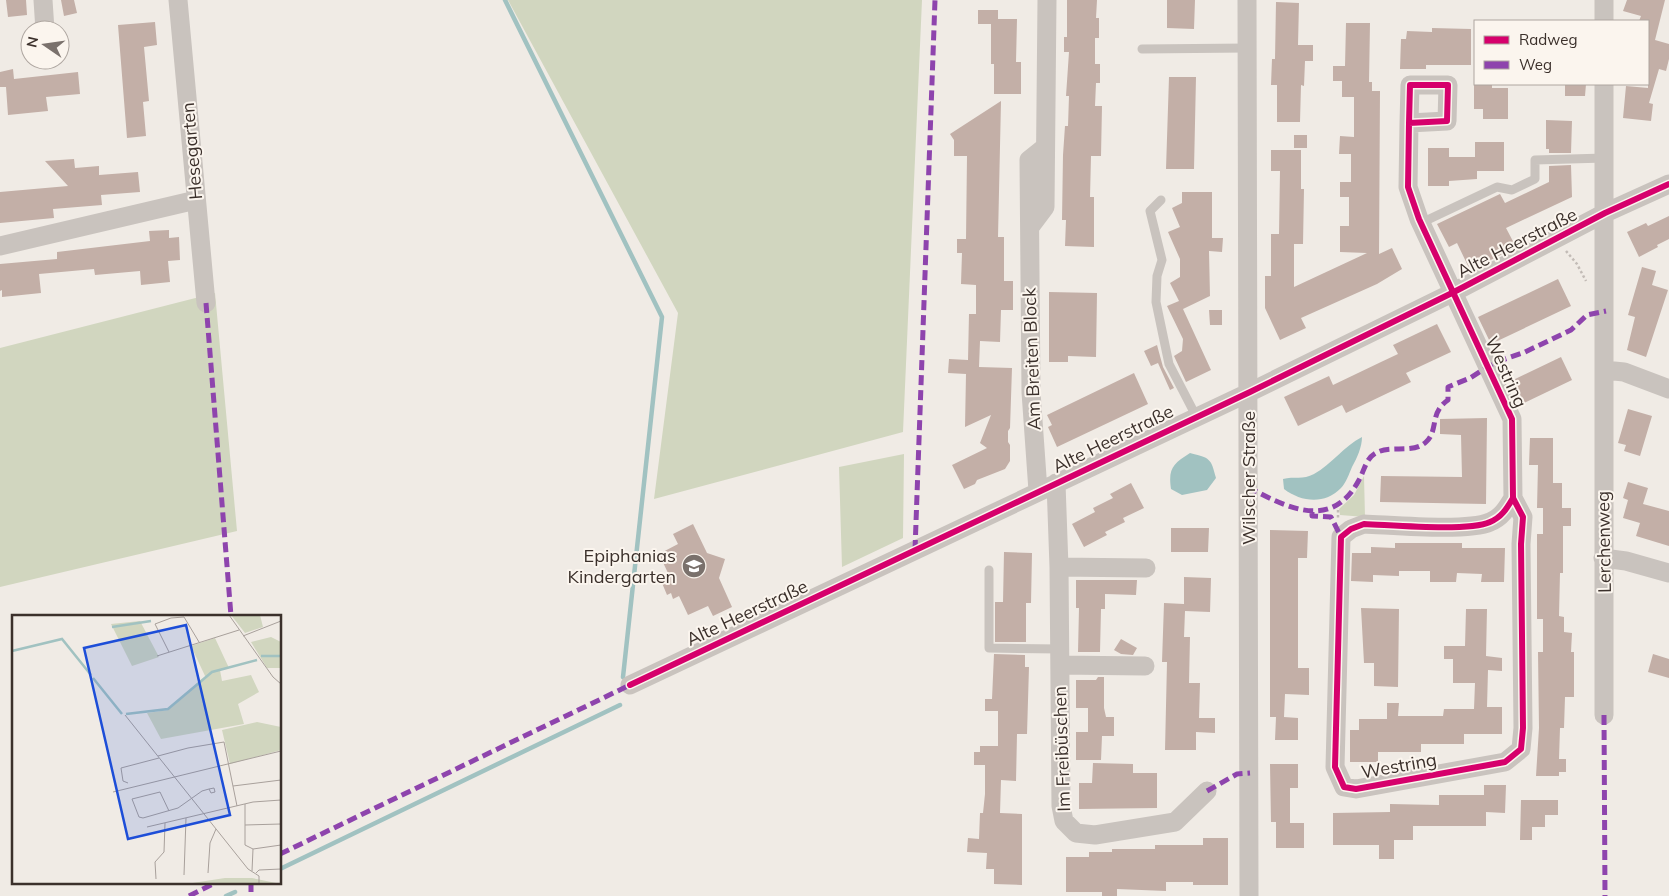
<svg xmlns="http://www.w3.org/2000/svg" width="1669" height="896" viewBox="0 0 1669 896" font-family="Mulish,sans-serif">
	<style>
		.green { fill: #d1d6bf }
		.water { fill: #a1c2c1 }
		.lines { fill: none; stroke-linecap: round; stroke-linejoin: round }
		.stream { stroke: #a1c2c1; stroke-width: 4.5 }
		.building { fill: #c3afa7 }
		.path { stroke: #c2bbb6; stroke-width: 2.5; stroke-dasharray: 2.5 2.5; stroke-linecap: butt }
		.lane { stroke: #c9c3be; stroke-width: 9 }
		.street { stroke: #c9c3be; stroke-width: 19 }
		.quiet { stroke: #8e44ad; stroke-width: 5; stroke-dasharray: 10 5; stroke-linecap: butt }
		.cycleway-casing { stroke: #fbf5ee; stroke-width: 9 }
		.cycleway { stroke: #d6006c; stroke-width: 6 }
		.labels { text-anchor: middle; stroke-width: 4; stroke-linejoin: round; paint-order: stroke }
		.street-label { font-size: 18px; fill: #3b302b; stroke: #fbf5ee }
		.poi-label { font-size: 18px; fill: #3b302b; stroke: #fbf5ee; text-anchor: end }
		.inset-river { fill: none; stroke: #a1c2c1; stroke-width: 2.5 }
		.inset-road { fill: none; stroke: #a8a09b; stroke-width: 1 }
		.view { fill: #1d4ed8; fill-opacity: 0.15; stroke: #1d4ed8; stroke-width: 2.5 }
		.inset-edge { fill: none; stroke: #3b302b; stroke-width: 2.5 }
	</style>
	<rect width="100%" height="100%" fill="#f0ebe5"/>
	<path class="green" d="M508 0H922L903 432 654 499 678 313Z
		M215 293 237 531 0 587V348Z
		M904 454 903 538 842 567 839 467Z
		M1364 476 1365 517 1340 515 1339 509 1354 495Z"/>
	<path class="water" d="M1362 437C1362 447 1357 458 1352 467 1349 474 1346 483 1341 488 1325 505 1301 502 1284 489L1283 479C1294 476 1303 480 1314 474 1332 464 1344 446 1362 437Z
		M1190 453C1210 458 1211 458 1216 478L1207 490 1182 495 1171 489C1168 468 1173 464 1190 453Z"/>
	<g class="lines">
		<path class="stream" d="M505 0 662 317 623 677
			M280 869 620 705
			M226 896 235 892"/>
	</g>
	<path class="building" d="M6 0H26L27 15 8 17Z
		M61 0H74L77 13 64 16Z
		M1067 0H1097L1096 18H1099V38H1095V64H1100V83H1096L1095 106H1102L1101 156H1091L1090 197H1094V247L1065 246 1066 220H1062L1063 155 1065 126H1068L1069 96H1066L1069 52H1064V37H1067Z
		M1167 0H1195L1194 29 1167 28Z
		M1627 0H1665L1655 40 1669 44V59L1666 71 1659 69 1649 103 1653 104 1651 121 1623 118 1626 86 1648 88V21H1639L1641 16 1623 11Z
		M1276 2 1299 3 1298 45H1313V61H1305L1304 86 1301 85 1300 122H1277V85H1271L1272 59H1275Z
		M978 10H998V19H1017L1016 62H1021V94H994V64H991V24H978Z
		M155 22 157 45 144 47 149 101 143 102 146 136 127 138 118 25Z
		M1346 23H1370L1369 82H1372V91H1380L1379 254 1392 248 1402 269 1377 284 1301 318 1306 328 1280 340 1265 308V276H1271V234H1279L1280 171H1271V150H1301V189H1304L1303 244H1294V287L1367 253 1340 252V226H1349V197H1340V182H1351V154H1339L1340 136 1354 137V97H1342V81H1333V66H1345Z
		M1432 28 1471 29V65H1426V69H1400L1401 39H1406L1407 31 1432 32Z
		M13 69 14 79 78 72 80 94 46 97 48 111 8 115 6 87H0V72Z
		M1169 77H1196L1194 169H1166Z
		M1474 84H1492V88H1508V119H1483V109H1474Z
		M1565 84H1586L1585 96H1565Z
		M1001 101 998 237H1004V281H1013V310H1001L1000 342 980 341 979 367 1012 368 1010 428 1008 431V442L1010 445V461L1005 469 977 480 975 484 964 489 952 465 987 448 980 443 991 415 965 427 966 374 948 373 949 359 968 360 969 314H976V285L961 284 962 253H957V239H966L967 156H954V140L950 134Z
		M1546 120 1572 121 1571 153H1549V149H1546Z
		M1294 135H1307V148H1294Z
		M1475 142H1504V171H1477V179L1449 181V186H1428V148H1449V157H1475Z
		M74 159 75 168 99 166V175L138 172 140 192 101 195 102 205 53 209 54 218 0 223V192L68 186 45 161Z
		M1571 165 1572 197 1506 228 1516 247 1481 265 1480 262 1469 268 1457 243 1449 247 1437 224 1500 194 1505 203 1549 182V166Z
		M1182 192H1212V238H1223L1222 252 1209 251 1210 296 1183 309 1211 370 1186 382 1174 356 1182 351 1183 339 1167 306 1179 301 1170 283 1180 277V259L1168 232 1180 227 1172 208 1182 203Z
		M1669 216V239L1657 245 1658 247 1639 257 1627 232 1646 223 1648 226Z
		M169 230V238L179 237 180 260 168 261 170 282 141 285 140 271 95 275 94 269 39 274 41 293 2 297V290L0 291V264L57 259V252L150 241 149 231Z
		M1642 267 1656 271 1652 285 1668 290 1646 357 1627 350 1635 317 1628 315Z
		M1558 279 1571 306 1491 344 1478 317Z
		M1049 292 1097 293 1096 357 1068 356V362H1049Z
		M1209 310H1222V325H1210Z
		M1437 324 1451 352 1406 373 1411 382 1346 413 1342 405 1298 426 1284 397 1329 376 1333 385 1381 362 1398 354 1393 345Z
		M1157 345 1163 367 1174 388 1170 390 1158 363 1151 366 1144 351Z
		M1561 357 1572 380 1524 403 1513 380Z
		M1134 373 1148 404 1057 447 1048 427 1052 425 1047 415Z
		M1628 409 1652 416 1640 456 1624 451 1626 445 1618 443Z
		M1487 418 1486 504 1380 502 1381 476 1462 477 1461 435 1440 434V419Z
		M1530 438H1553V483H1562V508H1571V526H1563V573H1560L1559 616 1564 617V632L1572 633 1571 652H1574V697H1565L1564 728H1560L1559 759H1566V772H1559V776H1536L1539 728 1538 652H1543V619H1537V534H1543V508H1537L1538 465H1529Z
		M1628 482 1648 488 1643 504 1669 511V546L1636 536 1640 523 1623 518 1628 500 1623 498Z
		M1131 483 1144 508 1123 518 1125 522 1105 532 1107 535 1084 547 1072 524 1095 512 1093 508 1113 498 1110 494Z
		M693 524 707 553 725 559 719 578 732 607 713 616 708 606 688 615 679 596 673 599 671 593 667 595 662 583 665 582 662 576 668 573 659 554 678 544 673 534Z
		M1171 528H1209L1208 552H1171Z
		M1270 530 1308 531 1307 558H1298V668H1309V695L1285 694 1284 717 1298 718V740H1275L1276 717H1270Z
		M1395 543H1462V548H1505L1504 582H1481L1482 574 1457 573 1456 582H1430V571H1399V576L1373 575V582L1351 581 1352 553H1371V547L1395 548Z
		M1004 552 1032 553 1031 603H1026V642H995V602H1003Z
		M1184 577 1211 578 1210 612 1185 611 1184 637H1190L1189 683H1200L1199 718H1215V733L1196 732V750H1165L1167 662H1162L1164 603 1184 604Z
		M1076 580H1137L1136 595 1105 594V609H1101L1100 652H1078L1079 608H1076Z
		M1361 608 1399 609 1398 687 1374 686V663H1364Z
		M1466 609H1487L1486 656 1502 658V671L1488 670 1487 707H1502V734H1464V744H1421V752H1378V762H1350V730H1359V719H1387V703H1399L1398 716H1443L1444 709H1474L1475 683H1453V659H1444V646H1465Z
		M1121 639 1137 648 1133 655 1121 654 1114 650Z
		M994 654 1025 655V667H1029L1027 734H1017L1016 781 1001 780 1000 813 1022 814V885L994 884V869H986L987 853 967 852 968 838 979 839 980 813H983L985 794V765H974V752H980V746H998V711H985V699H992Z
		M1653 654 1669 659V678L1648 672Z
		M1098 677H1104V708L1106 717H1114V736H1102L1101 760H1076V732H1088V708H1076V680H1096Z
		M1093 763 1133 764V773H1157V808L1079 809V783H1092Z
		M1270 764H1298V788H1290V823H1304V848H1276V822H1271Z
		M1484 785H1506L1505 813 1486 812V826H1413V840H1394V859H1379V845H1333V813L1390 812V804L1439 805V795H1484Z
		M1521 800H1558V815H1545V827H1532V840H1520Z
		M1203 838H1228V885H1193V882H1166V891L1117 889V896H1102V892H1066V857H1089V852H1112V849H1155V845H1203Z"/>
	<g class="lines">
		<path class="path" d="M1566 251 1577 264 1586 281
			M1338 510V519"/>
		<path class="lane" d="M1142 49 1247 48
			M1161 200 1150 211 1162 260 1157 276 1156 302 1169 364 1196 416
			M1421 223 1497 187 1512 190 1535 179V160L1605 158
			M989 570V648L1060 649"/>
		<path class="street" d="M43 0 45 30
			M178 0 206 303
			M1247 0 1249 896
			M1604 0V21
			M1409 123 1410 85H1448L1447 121 1409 123 1408 187 1419 219 1512 419 1513 498 1523 517 1521 544 1523 728 1521 749 1505 762 1356 789 1344 787 1335 767 1341 537 1351 529 1364 524C1392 525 1468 532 1490 522 1502 517 1507 508 1513 498
			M1030 227 1045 207 1047 0
			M0 246 196 200
			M1604 370 1624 372 1669 389
			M1056 483 1059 567 1061 806 1064 821 1076 833 1095 835 1175 822 1207 791
			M1038 491 1031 392 1029 160 1044 148
			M1603 558 1626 561 1669 573
			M1059 567 1146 568
			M1060 665 1145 666
			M630 685 1250 392 1452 293 1605 213 1669 184
			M1604 715V84"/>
		<path class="quiet" d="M206 303 231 616
			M1248 487C1287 508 1332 531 1359 480 1365 469 1366 457 1378 452 1392 445 1413 454 1426 442 1439 430 1429 413 1448 400V387L1470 378 1494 363 1525 352 1571 330 1587 315 1606 311
			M1312 512V516L1331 517 1341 537
			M915 550 935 0
			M1604 715 1605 896
			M1207 791 1237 774 1250 773
			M280 854 630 685
			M251 882V896
			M189 896 217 882"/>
		<g class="cycleway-casing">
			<path id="cycleway" d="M1409 123 1410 85H1448L1447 121 1409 123 1408 187 1419 219 1512 419 1513 498 1523 517 1521 544 1523 728 1521 749 1505 762 1356 789 1344 787 1335 767 1341 537 1351 529 1364 524C1392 525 1468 532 1490 522 1502 517 1507 508 1513 498
				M630 685 1250 392 1452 293 1605 213 1669 184"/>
		</g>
		<use href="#cycleway" class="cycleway"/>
	</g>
	<defs>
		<g id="school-disc" transform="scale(1.25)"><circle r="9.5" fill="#7a716c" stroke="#fbf5ee"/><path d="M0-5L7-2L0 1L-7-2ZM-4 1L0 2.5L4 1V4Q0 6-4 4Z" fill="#fff"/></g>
	</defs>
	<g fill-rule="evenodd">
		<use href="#school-disc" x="694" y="566"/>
	</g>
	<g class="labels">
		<g class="street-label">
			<text transform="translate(192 151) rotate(-95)" y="6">Hesegarten</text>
			<text transform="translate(1517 243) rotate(-27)" y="6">Alte Heerstraße</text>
			<text transform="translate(1032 359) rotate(-92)" y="6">Am Breiten Block</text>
			<text transform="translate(1506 372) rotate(66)" y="6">Westring</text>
			<text transform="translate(1113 439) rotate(-26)" y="6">Alte Heerstraße</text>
			<text transform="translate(1249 478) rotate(-90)" y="6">Wilscher Straße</text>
			<text transform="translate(1604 542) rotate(-91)" y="6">Lerchenweg</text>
			<text transform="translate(747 613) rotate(-25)" y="6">Alte Heerstraße</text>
			<text transform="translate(1062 749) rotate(-92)" y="6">Im Freibüschen</text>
			<text transform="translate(1399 766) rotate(-10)" y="6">Westring</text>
		</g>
		<g class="poi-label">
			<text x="676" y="562">Epiphanias<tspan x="676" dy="21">Kindergarten</tspan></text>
		</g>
	</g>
	<g transform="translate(12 615)">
		<rect width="269" height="269" fill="#f0ebe5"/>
		<path d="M219 0H248L251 12 233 18ZM128 6 147 42 120 51 99 9ZM259 22 269 27V53H255L239 27ZM203 23 217 53 208 55 210 66 239 60 247 77 226 89 232 109 149 124 135 98 156 95 194 63 179 31ZM245 107 269 112V135L218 149 210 115ZM213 263H240L269 269H174Z" fill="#d1d6bf"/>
		<path class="inset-river" d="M100 12 139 6M0 36 50 24 79 60M249 41H269M81 63 110 99M114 99 156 94 200 57 245 45"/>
		<path class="inset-road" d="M217 0 261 62 269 69M231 21 269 6M157 37 143 9 159 3 172 2 187 27M145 41 227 15M113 100 236 254 247 261V269M176 133 212 127 225 191M146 141 176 133M116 168 111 166 109 153 147 143M221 171 269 165M101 177 269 136M233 189V230L241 234 240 256M157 196 148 177 120 184 127 202 131 203 166 193 190 176 197 174 199 178 203 177 202 173 197 174M233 210 269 209M135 212 241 187 269 185M241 234 269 230M196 258 198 228 204 214M244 258 247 255 269 254M172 260 174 203M144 264 143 247 152 237 153 208"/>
		<path class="view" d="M174 10 218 200 116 224 72 33Z"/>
		<rect width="269" height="269" class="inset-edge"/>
	</g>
	<rect x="1474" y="20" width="175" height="65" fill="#fbf5ee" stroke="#aea6a0"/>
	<rect x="1484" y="36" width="25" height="8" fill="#d6006c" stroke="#aea6a0"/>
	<text x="1519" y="45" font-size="15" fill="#3b302b">Radweg</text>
	<rect x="1484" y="61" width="25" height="8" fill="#8e44ad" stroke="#aea6a0"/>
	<text x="1519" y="70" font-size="15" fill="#3b302b">Weg</text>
	<g transform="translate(45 45) rotate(283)"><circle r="24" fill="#fbf5ee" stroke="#aea6a0"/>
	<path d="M0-4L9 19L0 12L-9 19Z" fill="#7a716c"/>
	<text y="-8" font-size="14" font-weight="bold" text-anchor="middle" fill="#3b302b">N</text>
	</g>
</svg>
